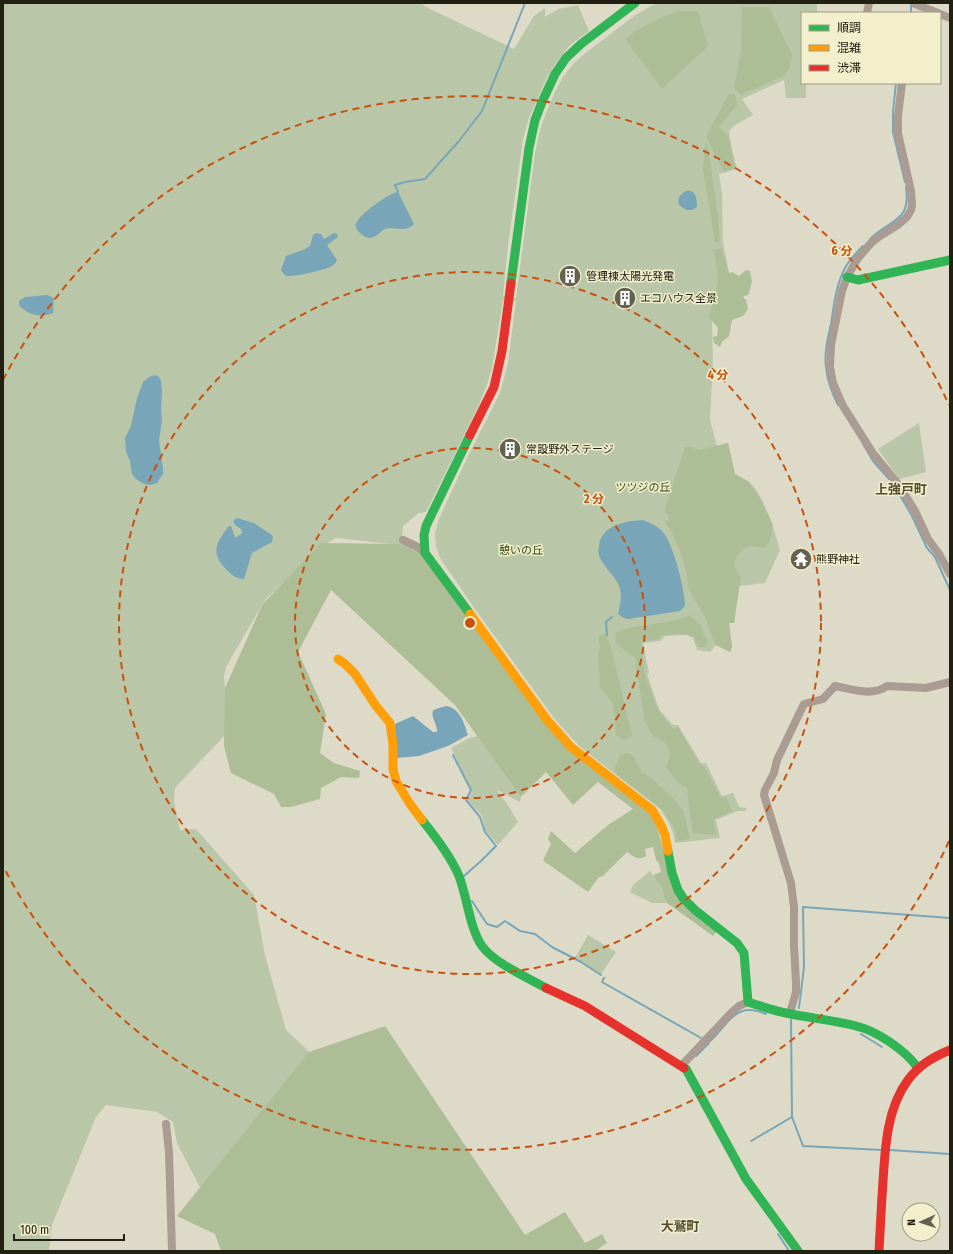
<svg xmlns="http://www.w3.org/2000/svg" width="953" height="1254" viewBox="0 0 953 1254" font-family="'Fira Sans Condensed','Noto Sans JP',sans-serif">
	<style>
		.green { fill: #bac6a8 }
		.forest { fill: #adbe97 }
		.water { fill: #79a5b8 }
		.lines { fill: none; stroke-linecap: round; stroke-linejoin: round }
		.stream { stroke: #79a5b8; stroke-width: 2 }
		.street { stroke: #aa9b93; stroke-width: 8 }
		.fast { stroke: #30b455; stroke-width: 9 }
		.slow { stroke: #ff9f0a; stroke-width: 9 }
		.jam { stroke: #e5322d; stroke-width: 9 }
		.ring { fill: none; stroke: #ca500d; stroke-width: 2; stroke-dasharray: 7 5 }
		.labels { text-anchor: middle; stroke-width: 3; stroke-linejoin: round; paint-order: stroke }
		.poi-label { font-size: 11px; fill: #222013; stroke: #f3eecc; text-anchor: start }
		.park-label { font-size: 11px; fill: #2c490f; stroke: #f3eecc }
		.quarter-label { font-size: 13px; font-weight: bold; fill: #524d30; stroke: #f3eecc }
		.centre { fill: #ca500d; stroke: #f3eecc; stroke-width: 2 }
		.ring-label { font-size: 12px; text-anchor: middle; font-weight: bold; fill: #ca500d; stroke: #f3eecc; stroke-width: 3; stroke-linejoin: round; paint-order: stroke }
	</style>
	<rect width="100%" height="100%" fill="#dddbc8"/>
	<path class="green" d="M3 3H422L424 6 514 49 534 16 545 8V17L558 9 578 5 589 31 570 45 556 63 546 79 529 118 523 139 508 245 503 296 516 298 535 153 541 126 554 94 563 77 574 63 583 55 634 16 649 7 658 3H817V13H802V83H806V98H786L784 80 742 99 753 115 735 125 729 131 732 149 737 169 719 174 722 193 723 242 729 273 712 321 713 361 710 420 717 446 728 443 735 474C739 477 745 479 749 482 765 496 774 530 780 550L765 583 739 586 734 623H729L732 647 730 652 716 645 710 652 697 650 693 638 687 635 665 636 661 641 643 643 649 673 647 674 659 709 673 725H678L701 763H706L722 796 733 793 739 807 747 808 745 811H738L716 820 720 838 675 843C673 828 668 821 660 809L579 746 554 718 475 609 440 558 436 546 435 533 439 519 467 458 500 393 508 363 516 301 503 300 492 368 488 382 479 405 426 512 419 513 403 526 402 537 409 546 336 538 324 545 267 598 262 605 226 667 224 677 228 724 224 736 175 788 174 802 180 830 196 829 254 895 265 955 286 1030 339 1080 220 1226 177 1143 173 1122 157 1112 106 1105 96 1117 52 1225 49 1251H3Z
		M919 423 926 472 899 479 878 449Z
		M478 736 521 797 520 802 499 791H497L508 805 518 822 498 845 485 830 482 816 468 800 472 791 451 748 469 738Z
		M650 871 658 884 662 887 664 896 667 903H652L630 892 633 885Z
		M588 935 616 952 601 974 575 958Z"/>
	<path class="forest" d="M742 7H769L792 55 789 69 785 75 741 95 734 88 741 50Z
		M679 11H698L708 46 662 89 625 39C640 26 660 18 679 11Z
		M729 94H734L736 97 737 105 719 127 728 136 735 168 724 172 706 137 713 123Z
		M705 143 708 147 718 216 720 241 715 243 703 169Z
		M721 248 729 273 732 272 739 276 746 270 750 271 752 281 749 294 743 297 746 300 748 309 743 316 732 320 729 336 722 342 720 347 714 343 713 337 717 336 718 328 709 317 716 293 718 278 714 250Z
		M728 443 735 474 749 482 759 496 773 525 770 541 764 548C760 547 755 546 751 546 742 547 733 557 735 566 736 571 738 574 741 577L734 623H729L732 647 730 652 716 645 713 640 706 619 689 590 687 576 680 551 671 531 665 521 669 520 668 514H665V508L685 447H689L700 450Z
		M321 543 397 544 409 546 429 562 552 732 653 813 673 885 718 930 713 936 667 903 664 897 662 887 658 884 653 875 661 872 659 863 656 860 653 847 645 849 646 856C639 861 634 857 627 852L603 876 599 877 588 892 545 862 543 860 551 844 548 839 551 831 575 853 608 825 633 809 598 782 573 805 546 772 521 797 455 705 331 590 298 652 326 714 320 753 334 763 360 771 359 778 341 777 321 788 320 799 291 807H281L274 794 231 773 224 746 225 688 262 605Z
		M690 615 700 624 704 635 708 643 705 647H699L694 637 685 634 661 635 660 639 641 642 645 675 656 704 658 710 673 729 678 727 700 765 704 766 721 798 726 797 732 811 714 819 716 835 693 833 689 808 687 788 678 783 666 767C667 763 670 758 670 754 670 745 661 739 653 736L645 721 636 668V658L625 651 616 643 615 633C639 622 667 626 690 615Z
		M606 633 612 652 632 735 625 740 616 735 613 703 600 687 598 655 600 647 598 637Z
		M629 753 634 757 642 773 649 776 675 800 684 812 690 839 677 841 674 827 662 809 617 775 614 770 621 754Z
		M385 1026 525 1235 565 1212 585 1243 602 1234 607 1243 595 1251H221L215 1234 177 1216 309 1052Z"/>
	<path class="water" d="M686 191C696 189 697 199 697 207L692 210H686L679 205C677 198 680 195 686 191Z
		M397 192H398L414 224C406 232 399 228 388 228 381 229 377 238 370 238 366 238 362 235 359 232 357 230 355 227 356 224 359 214 387 195 397 192Z
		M316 233 321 234 324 239 334 233 337 234 338 237 327 245 337 260C335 264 334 265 330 267 325 270 294 277 287 276 284 275 283 273 281 270L286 256 305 249 310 246 313 235Z
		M47 295 54 298 53 313C40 318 28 315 19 305V301L25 297Z
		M155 375 159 377 161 381 162 392 161 411 162 420 159 441 163 468V474L157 483 151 485 144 484 136 479 132 474 130 461 126 452 125 438 131 426 137 398 143 382 149 377Z
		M237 518 254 523 272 535 273 537 272 542 270 543 252 553 244 579C238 579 232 576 228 571 210 555 215 543 229 526H231L235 537H237L242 533 241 529C237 526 233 525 234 520Z
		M643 520C650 523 656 525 662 531 673 542 684 587 685 604L684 607 680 611 628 619 624 618 618 614C620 605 622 598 620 589 617 577 605 569 600 558 598 554 598 550 599 546 601 525 626 521 643 520Z
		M446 706C460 708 464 723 468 735L448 746 419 756 396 758 395 724 413 716 433 732H437C438 724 427 712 436 709 439 708 443 707 446 706Z"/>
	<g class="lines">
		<path class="stream" d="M911 13V3
			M896 83 893 112V132L905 182
			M398 192 395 185 405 182 425 179 459 141 482 111 525 3
			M870 239C891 218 911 223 906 187
			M838 405C832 393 827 380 826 367 824 353 828 338 831 324 834 305 836 285 845 268 850 259 856 253 863 246
			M863 444 873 461 889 479
			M894 485 912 516 927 548 935 557 950 590
			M607 635 606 622 612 617
			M453 755 471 790 466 800 480 817 485 832 496 846 481 861 464 876
			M472 901 487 924 497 927 505 921 520 931 535 934 552 947 581 962 601 975
			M604 978 602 982 701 1038
			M799 1008 804 967 803 907 950 918
			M861 1034 882 1047
			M709 1042C720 1034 733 1008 750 1010 755 1010 761 1012 766 1014
			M696 1056 709 1043
			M792 1117 803 1146 882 1150
			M751 1141 792 1117 791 1020
			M890 1150 950 1154
			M778 1234 789 1251"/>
		<path class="street" d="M915 4 938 13
			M867 13 869 3
			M940 14 950 18
			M902 83 898 116V133L911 191 912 205 911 210 907 217 899 224 880 236 872 242 858 258 847 277 842 291 831 345 830 367 833 383 843 406 872 452 898 484 915 511 928 539 939 554 950 574
			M403 540 416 546 425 553
			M790 1013 796 992V983L794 945V907L791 883 764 795 765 790 774 773 777 760 802 708 804 704 823 699 835 686C851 689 872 697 887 686L926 688 950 682
			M682 1065 732 1012 739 1006 748 1002
			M166 1124 169 1152 172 1251"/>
		<path class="fast" d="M847 277 858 280 950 260
			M511 283 529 148 535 120 542 102 555 74 566 58 581 44 635 3
			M470 614 425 553 424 535 426 526 470 435
			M422 820C435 836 451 857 459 876 467 897 470 929 482 946 494 963 528 978 546 988
			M668 851 672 873 678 890 683 898 695 910 737 943 744 953 748 1002C761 1006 773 1011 786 1013 809 1018 833 1020 856 1026 877 1031 905 1050 918 1068
			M684 1068 686 1069 746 1179 798 1251"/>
		<path class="slow" d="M470 614 547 720 571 747 652 810 661 825 665 835 668 851
			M338 659 345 664 355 674 376 706 390 723 393 745V769L396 781 410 804 422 820"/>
		<path class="jam" d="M470 435 494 387 502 351 511 283
			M546 988 585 1006 684 1068
			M879 1251C880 1233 881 1214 882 1196 885 1158 884 1112 908 1080 919 1065 933 1057 950 1050"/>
	</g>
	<g class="ring">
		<circle cx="470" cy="623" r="175"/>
		<circle cx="470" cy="623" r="351"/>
		<path d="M949 841A526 526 0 0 1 3 866M3 380A526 526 0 0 1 949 405"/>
	</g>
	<defs>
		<g id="building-disc" transform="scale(1.15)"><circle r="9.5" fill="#636152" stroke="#f3eecc"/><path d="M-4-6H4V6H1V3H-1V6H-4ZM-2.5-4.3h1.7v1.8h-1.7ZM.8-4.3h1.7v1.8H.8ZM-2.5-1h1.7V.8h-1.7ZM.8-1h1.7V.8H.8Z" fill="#fff"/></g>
		<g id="temple-disc" transform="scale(1.15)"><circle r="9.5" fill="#636152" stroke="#f3eecc"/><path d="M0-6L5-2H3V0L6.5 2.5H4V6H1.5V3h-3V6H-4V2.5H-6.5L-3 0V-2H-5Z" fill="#fff"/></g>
	</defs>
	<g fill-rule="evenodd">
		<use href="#building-disc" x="570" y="276"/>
		<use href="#building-disc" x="625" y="298"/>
		<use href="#building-disc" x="510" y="449"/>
		<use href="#temple-disc" x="801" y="559"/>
	</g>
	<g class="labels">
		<g class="poi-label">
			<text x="586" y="280">管理棟太陽光発電</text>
			<text x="640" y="302">エコハウス全景</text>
			<text x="526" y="453">常設野外ステージ</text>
			<text x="816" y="563">熊野神社</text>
		</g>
		<g class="park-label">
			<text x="643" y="491">ツツジの丘</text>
			<text x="521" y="554">憩いの丘</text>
		</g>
		<g class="quarter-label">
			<text x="901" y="494">上強戸町</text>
			<text x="680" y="1231">大鷲町</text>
		</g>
	</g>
	<circle cx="470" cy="623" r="6" class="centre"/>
	<g class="ring-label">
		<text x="842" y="255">6 分</text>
		<text x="718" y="379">4 分</text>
		<text x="594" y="503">2 分</text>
	</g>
	<rect width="953" height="1254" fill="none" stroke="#222013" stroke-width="8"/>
	<rect x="801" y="12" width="140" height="72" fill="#f3eecc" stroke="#9f9c82"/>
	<rect x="809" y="25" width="20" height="6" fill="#30b455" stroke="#9f9c82"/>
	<text x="837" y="32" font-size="12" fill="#222013">順調</text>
	<rect x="809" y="45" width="20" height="6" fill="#ff9f0a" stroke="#9f9c82"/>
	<text x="837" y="52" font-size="12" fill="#222013">混雑</text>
	<rect x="809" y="65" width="20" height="6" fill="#e5322d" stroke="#9f9c82"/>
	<text x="837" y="72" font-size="12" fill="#222013">渋滞</text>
	<g transform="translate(921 1222) rotate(267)"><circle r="19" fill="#f3eecc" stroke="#9f9c82"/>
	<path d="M0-3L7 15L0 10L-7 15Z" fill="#636152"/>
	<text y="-6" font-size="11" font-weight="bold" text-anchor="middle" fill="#222013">N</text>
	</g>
	<path d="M14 1234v6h110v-6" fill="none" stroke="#222013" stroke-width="2"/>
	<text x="20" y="1234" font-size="12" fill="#222013" stroke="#f3eecc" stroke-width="3" paint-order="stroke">100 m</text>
</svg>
